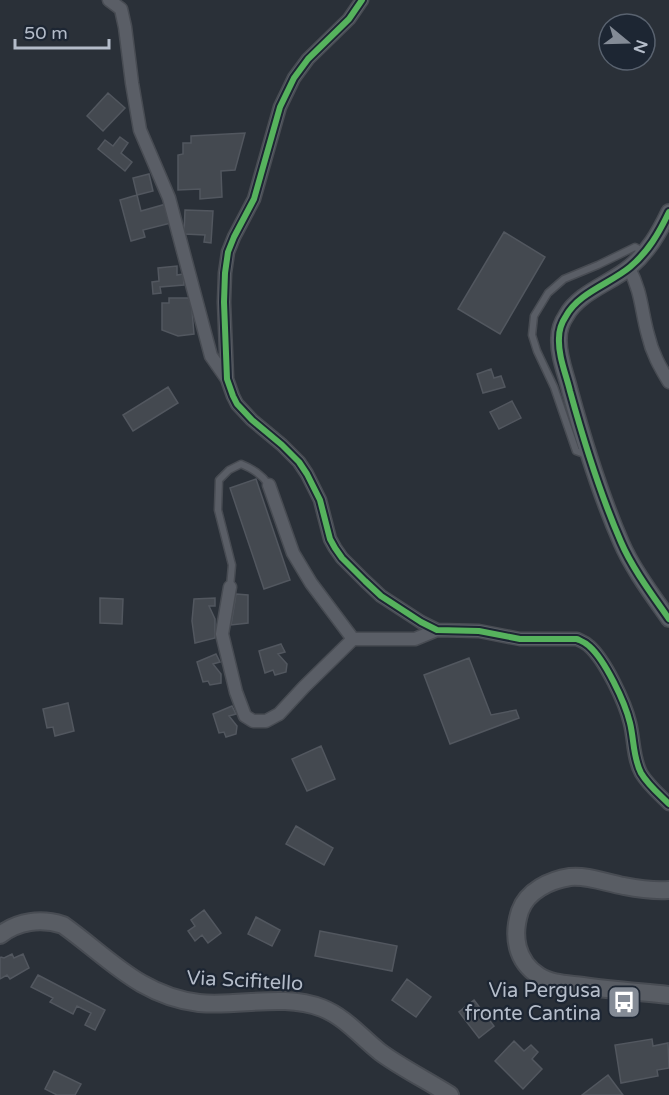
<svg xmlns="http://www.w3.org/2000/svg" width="669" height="1095" viewBox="0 0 669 1095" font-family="'Varela Round',sans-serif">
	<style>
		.building { fill: #444950; stroke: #52575f; stroke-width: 1.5 }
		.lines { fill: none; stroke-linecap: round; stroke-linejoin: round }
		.service-casing { stroke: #484c53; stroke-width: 9 }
		.minor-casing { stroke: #484c53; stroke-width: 15 }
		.tertiary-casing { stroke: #484c53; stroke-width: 18 }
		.secondary-casing { stroke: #484c53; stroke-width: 20 }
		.service { stroke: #5a5e66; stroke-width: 6 }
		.minor { stroke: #5a5e66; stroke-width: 12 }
		.tertiary { stroke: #5a5e66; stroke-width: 15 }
		.secondary { stroke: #595d64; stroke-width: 16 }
		.cycleway-casing { stroke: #1d2633; stroke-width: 10 }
		.cycleway { stroke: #56b35d; stroke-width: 6 }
		.labels { text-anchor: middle; stroke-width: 4.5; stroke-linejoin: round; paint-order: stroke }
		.street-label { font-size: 20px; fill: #b4bcc9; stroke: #1d2633 }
		.poi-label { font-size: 20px; fill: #b4bcc9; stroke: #1d2633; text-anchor: end }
	</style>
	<rect width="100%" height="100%" fill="#2a3038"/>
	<path class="building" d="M108 93 125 108 103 131 87 116Z
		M245 133 235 170 221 171 222 197 200 199V189L178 190V155L183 154V143H191V136Z
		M120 137 128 143 121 153 132 162 125 171 98 149 105 140 113 146Z
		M149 174 153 191 137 195 133 178Z
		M137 195 141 211 166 204 171 223 143 230 145 237 131 241 120 200Z
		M185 210 213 211 211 243 204 242 205 235 184 234Z
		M504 232 545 257 500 334 458 309Z
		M177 266V275L183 274 184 285 160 287 161 293 153 294 152 282 159 281 158 268Z
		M169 298H191L194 334 178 336 162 330V303H169Z
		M491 369 494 378 501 376 505 387 483 393 477 374Z
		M168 387 178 403 133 431 123 415Z
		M512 401 521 418 499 429 490 412Z
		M256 479 290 580 264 589 230 488Z
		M236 594 248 595V623L231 625Z
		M100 598 123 599 122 624 100 623Z
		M215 598V606H209L215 619V638L195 643 192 621 194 599Z
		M281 644 285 652 278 654 287 664 286 672 275 675 273 670 265 673 259 651Z
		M216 654 220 662 213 664 221 674V683L210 685 208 681 203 682 197 662Z
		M469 658 491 715 516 710 519 718 450 744 424 675Z
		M68 703 74 731 55 736 53 727 47 728 43 709Z
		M232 706 236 714 229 716 237 726 236 734 226 737 224 732 219 733 213 714Z
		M321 746 335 779 307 791 292 759Z
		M296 826 333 848 324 865 286 844Z
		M204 910 221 933 208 943 202 935 195 941 188 931 195 926 191 920Z
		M256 917 280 930 272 946 248 934Z
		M320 931 397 946 392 971 315 956Z
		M12 954 14 958 23 954 29 968 10 979 7 975 0 979V958L1 957 4 958Z
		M38 975 105 1010 95 1030 85 1025 91 1013 77 1006 73 1014 50 1002 53 998 31 987Z
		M407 979 431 997 416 1017 392 1000Z
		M474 1000 494 1026 479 1038 459 1012Z
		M652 1039 653 1046 668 1043 669 1068 657 1070 658 1076 621 1083 615 1045Z
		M514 1041 524 1051 531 1045 538 1052 532 1059 542 1069 523 1089 495 1061Z
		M54 1071 81 1084 75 1095H57L45 1089Z
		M608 1075 623 1095H582Z"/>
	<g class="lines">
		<g class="service-casing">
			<path id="service" d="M587 455 576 451 554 387 537 351 532 335 534 316 548 293 564 279 598 265 635 247 645 252
				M230 587 232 565 218 510 219 480 229 470 241 464C253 469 261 474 269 485"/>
		</g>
		<g class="minor-casing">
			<path id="minor" d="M109 0 121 9 125 27 132 83 140 130 169 198 211 356 227 379 233 396 237 404 252 420 282 445 299 462 307 474 320 500 330 539 335 548 342 558 365 581 381 596 421 622 437 630 479 631 520 639H577C581 641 585 642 589 646 605 660 625 702 630 723 634 739 633 758 641 773 648 785 659 794 669 804
				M629 268C642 293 641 310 648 335 652 353 660 367 669 382
				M227 377 224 302 225 273 228 252 234 237 254 199 280 107 294 78 308 59 349 19 362 0
				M269 485 293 553 311 583 353 639
				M230 587 222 634 236 692 245 716 253 721H266L279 714 304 687 353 639H415L437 630"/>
		</g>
		<g class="tertiary-casing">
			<path id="tertiary" d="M669 212C659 233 648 252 630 267 611 283 578 293 566 316 562 322 559 331 559 338 558 356 566 374 570 391 584 442 600 494 621 542 632 568 653 596 669 619"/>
		</g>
		<g class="secondary-casing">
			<path id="secondary" d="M669 890C654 891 639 889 624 886 607 883 587 875 570 877 550 880 527 891 520 911 512 936 516 961 539 976 551 984 568 984 583 986 611 990 640 992 669 995
				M0 935C18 921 41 918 63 925 108 957 140 996 199 1003 240 1007 283 993 322 1008 345 1017 361 1037 380 1052 400 1067 428 1081 450 1095"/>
		</g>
		<use href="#service" class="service"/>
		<use href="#minor" class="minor"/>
		<use href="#tertiary" class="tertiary"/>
		<use href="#secondary" class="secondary"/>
		<g class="cycleway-casing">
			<path id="cycleway" d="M362 0 349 19 308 59 294 78 280 107 254 199 234 237 228 252 225 273 224 302 227 379 233 396 237 404 252 420 282 445 299 462 307 474 320 500 330 539 335 548 342 558 365 581 381 596 421 622 437 630 479 631 520 639H577C581 641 585 642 589 646 605 660 625 702 630 723 634 739 633 758 641 773 648 785 659 794 669 804
				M669 212C659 233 648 252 630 267 611 283 578 293 566 316 562 322 559 331 559 338 558 356 566 374 570 391 584 442 600 494 621 542 632 568 653 596 669 619"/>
		</g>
		<use href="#cycleway" class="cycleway"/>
	</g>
	<defs>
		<g id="bus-square" transform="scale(1.725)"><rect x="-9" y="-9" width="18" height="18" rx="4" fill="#848b96" stroke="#1d2633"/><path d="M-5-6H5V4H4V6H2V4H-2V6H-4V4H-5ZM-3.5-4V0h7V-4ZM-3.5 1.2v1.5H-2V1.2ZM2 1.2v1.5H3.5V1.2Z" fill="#fff"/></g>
	</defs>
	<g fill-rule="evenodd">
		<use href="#bus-square" x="624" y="1002"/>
	</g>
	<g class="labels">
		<g class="street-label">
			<text transform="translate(245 980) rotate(3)" y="7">Via Scifitello</text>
		</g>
		<g class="poi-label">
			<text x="601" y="997">Via Pergusa<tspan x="601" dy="23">fronte Cantina</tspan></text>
		</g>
	</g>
	<g transform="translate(627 42) rotate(109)"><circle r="28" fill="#1d2633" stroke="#59626f" stroke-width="1.5"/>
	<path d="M0-4.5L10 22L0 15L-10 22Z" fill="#848b96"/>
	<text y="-9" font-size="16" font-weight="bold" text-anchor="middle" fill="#b4bcc9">N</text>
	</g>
	<path d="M15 39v9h94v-9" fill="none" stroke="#b4bcc9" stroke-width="3"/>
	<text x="24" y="39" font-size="18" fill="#b4bcc9" stroke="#1d2633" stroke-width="4.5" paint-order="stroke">50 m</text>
</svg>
